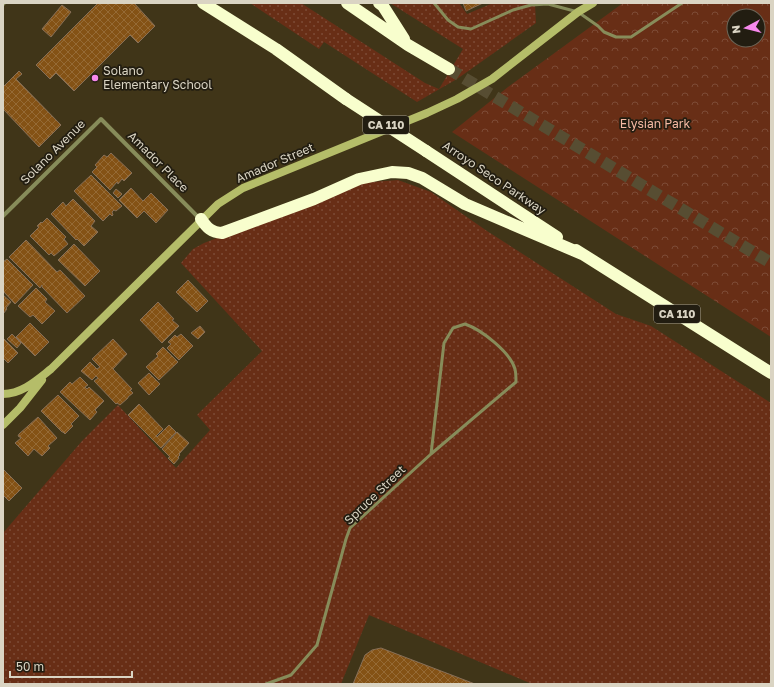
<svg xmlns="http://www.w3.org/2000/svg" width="774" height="687" viewBox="0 0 774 687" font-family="'Golos Text',sans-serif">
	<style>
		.grass { fill: url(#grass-dots) }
		.park { fill: url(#park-crowns); fill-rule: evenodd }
		.building { fill: url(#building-cross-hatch); stroke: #876f57 }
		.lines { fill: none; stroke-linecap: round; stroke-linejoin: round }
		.highway-tunnel { stroke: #574d32; stroke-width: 12; stroke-dasharray: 12 6; stroke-linecap: butt }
		.lane { stroke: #878c5a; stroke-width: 3 }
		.street { stroke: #878c5a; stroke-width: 4 }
		.secondary { stroke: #b5bd69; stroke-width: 8 }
		.highway { stroke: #f8fecd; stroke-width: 12 }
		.highway-bridge { stroke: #f8fecd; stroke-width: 12 }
		.poi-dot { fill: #f788ec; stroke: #221d11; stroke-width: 1.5 }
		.labels { text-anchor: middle; stroke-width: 3.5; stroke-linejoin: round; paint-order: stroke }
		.shield { fill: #221d11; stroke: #a39d8e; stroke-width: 1 }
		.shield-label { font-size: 11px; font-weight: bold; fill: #dad4c3 }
		.poi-label { font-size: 12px; fill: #dad4c3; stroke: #221d11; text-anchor: start }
		.park-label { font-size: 12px; fill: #f5b9a2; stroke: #221d11 }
		.street-label { font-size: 12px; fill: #dad4c3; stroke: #221d11 }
	</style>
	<defs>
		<pattern id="grass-dots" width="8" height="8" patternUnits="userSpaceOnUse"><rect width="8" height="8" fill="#682e16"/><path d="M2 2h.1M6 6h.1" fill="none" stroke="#7d4b36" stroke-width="1.8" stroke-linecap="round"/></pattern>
		<pattern id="park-crowns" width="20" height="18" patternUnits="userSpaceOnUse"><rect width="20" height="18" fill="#682e16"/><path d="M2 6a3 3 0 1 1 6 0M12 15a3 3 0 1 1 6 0" fill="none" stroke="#7d4b36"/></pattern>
		<pattern id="building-cross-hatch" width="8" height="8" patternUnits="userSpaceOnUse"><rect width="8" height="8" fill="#845215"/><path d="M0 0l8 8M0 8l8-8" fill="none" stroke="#956a35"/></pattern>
	</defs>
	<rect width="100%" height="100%" fill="#403518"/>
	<path class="grass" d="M250 3H301L425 83 439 89 463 49 390 3H459L467 14 493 3H535L536 23 457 79 417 102 324 42 319 49Z
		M398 180 431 192 487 231 616 314 651 326 771 403V684H532L369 615 341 684H3V533L82 441 118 405 176 468 210 430 197 415 262 351 181 263 193 249 204 243 358 183Z"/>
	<path class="park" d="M623 3H771V337L452 132 508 87ZM734 16H758V40H734Z"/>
	<path class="building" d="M98 3H134L155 26 138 43 130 35 74 91 56 73 50 79 36 65Z
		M463 3H483L466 11Z
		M62 5 71 12 51 37 42 29Z
		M19 71 22 74 16 79 61 125 39 147 3 109V87Z
		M111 153 132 173 124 181 122 179 118 184 117 182 110 190 92 172 97 167 95 165 104 155 107 157Z
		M91 175 122 206 116 211 114 210 112 212 113 215 112 216 110 214 103 221 74 191Z
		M131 188 143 201 151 193 168 210 156 223 144 211 137 218 119 200Z
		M116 189 122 194 118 198 113 193Z
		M73 199 95 221 91 226 98 232 84 246 77 239 76 240 51 214 63 202 66 206Z
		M47 218 66 237 64 239 68 244 54 256 51 253 49 255 30 236 39 227 37 226 41 222 42 223Z
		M26 240 57 272 60 270 85 296 67 313 42 287V285L40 288 9 257Z
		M74 244 100 271 85 286 58 260Z
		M7 259 33 285 15 304 3 291V262Z
		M188 280 208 301 197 312 176 292Z
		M36 288 47 299 45 302 55 311 42 324 33 315 30 317 18 306Z
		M3 295 11 302 6 308 7 309 3 314Z
		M158 302 174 319 172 320 179 326 162 343 140 320Z
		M30 323 49 342 35 356 16 337Z
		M200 326 205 332 198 339 191 333Z
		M12 334 21 343 17 348 7 339Z
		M181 334 193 346 179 360 167 348 171 344 168 342 175 335 177 337Z
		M3 338 18 353 8 363 3 358Z
		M113 339 127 354 113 369 132 389 130 390 133 393 128 397V398L120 405 117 403 116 404 94 381 98 378 96 376 92 380 81 371 90 362 97 369 100 367 92 359Z
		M163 347 178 362 159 380 146 367 158 356 156 354Z
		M149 373 160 384 149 395 138 383Z
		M80 377 88 385 85 387 87 389 89 387 104 401 95 410 97 412 90 420 60 392 70 382 72 384Z
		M58 395 79 416 71 424 73 426 65 434 63 432H62L41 411Z
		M139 404 163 429 156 436 157 437 169 425 176 432 161 448 128 415Z
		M38 417 57 438 48 446 50 448 42 456 34 449 28 456 15 443 21 438 18 436 19 434Z
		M177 432 189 443 179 454 180 455 178 457 179 458 174 464 168 458 170 457 162 449Z
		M3 469 22 488 9 501 3 495Z
		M381 648 475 684H353L365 655 372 650Z"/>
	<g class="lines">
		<path class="highway-tunnel" d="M449 69 771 263"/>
		<path class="lane" d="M434 3 448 20 458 27 471 29 513 10 531 5 548 4 578 12 598 26 604 32 616 37H631L682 3
			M266 684 291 675 317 645 346 539 350 528 431 454 516 382C516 378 516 373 515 369 510 352 482 330 465 324L453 328 444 343 431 454"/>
		<path class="street" d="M3 4 4 3
			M3 216 101 119 199 218"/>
		<path class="secondary" d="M3 394C22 394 37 380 51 369L218 204 243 188 427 113 457 99 492 79 578 12 593 3
			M3 425 20 408 42 380"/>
		<path class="highway" d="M203 3 276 49 346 99
			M347 3 408 45 449 69
			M379 3 383 6 404 39
			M426 151 557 237
			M201 219C207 228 211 232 222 233L314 199 359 179 392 172 408 173 422 178 465 204 582 254
			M576 250 771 373"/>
		<path class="highway-bridge" d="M346 99 426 151"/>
	</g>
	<circle class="poi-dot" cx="95" cy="78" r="4"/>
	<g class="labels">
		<g class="shield">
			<rect x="363" y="116" width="46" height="18" rx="3"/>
			<rect x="654" y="305" width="46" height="18" rx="3"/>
		</g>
		<g class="shield-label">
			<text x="386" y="129">CA 110</text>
			<text x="677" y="318">CA 110</text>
		</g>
		<g class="poi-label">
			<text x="103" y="75">Solano<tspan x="103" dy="14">Elementary School</tspan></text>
		</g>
		<g class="park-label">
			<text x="655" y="128">Elysian Park</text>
		</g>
		<g class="street-label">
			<text transform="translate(53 152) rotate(-45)" y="4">Solano Avenue</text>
			<text transform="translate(158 162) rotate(45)" y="4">Amador Place</text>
			<text transform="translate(275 163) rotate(-23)" y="4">Amador Street</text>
			<text transform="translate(494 178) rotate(34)" y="4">Arroyo Seco Parkway</text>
			<text transform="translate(375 495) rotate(-44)" y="4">Spruce Street</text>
		</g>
	</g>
	<rect width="774" height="687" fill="none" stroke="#dad4c3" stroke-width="8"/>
	<g transform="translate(746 28) rotate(263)"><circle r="19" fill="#221d11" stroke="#6c6658"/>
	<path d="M0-3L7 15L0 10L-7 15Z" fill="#f788ec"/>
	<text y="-6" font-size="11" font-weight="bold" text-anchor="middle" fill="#dad4c3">N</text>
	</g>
	<path d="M10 671v6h122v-6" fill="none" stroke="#dad4c3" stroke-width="2"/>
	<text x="16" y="671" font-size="12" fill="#dad4c3" stroke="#221d11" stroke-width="3" paint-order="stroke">50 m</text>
</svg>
